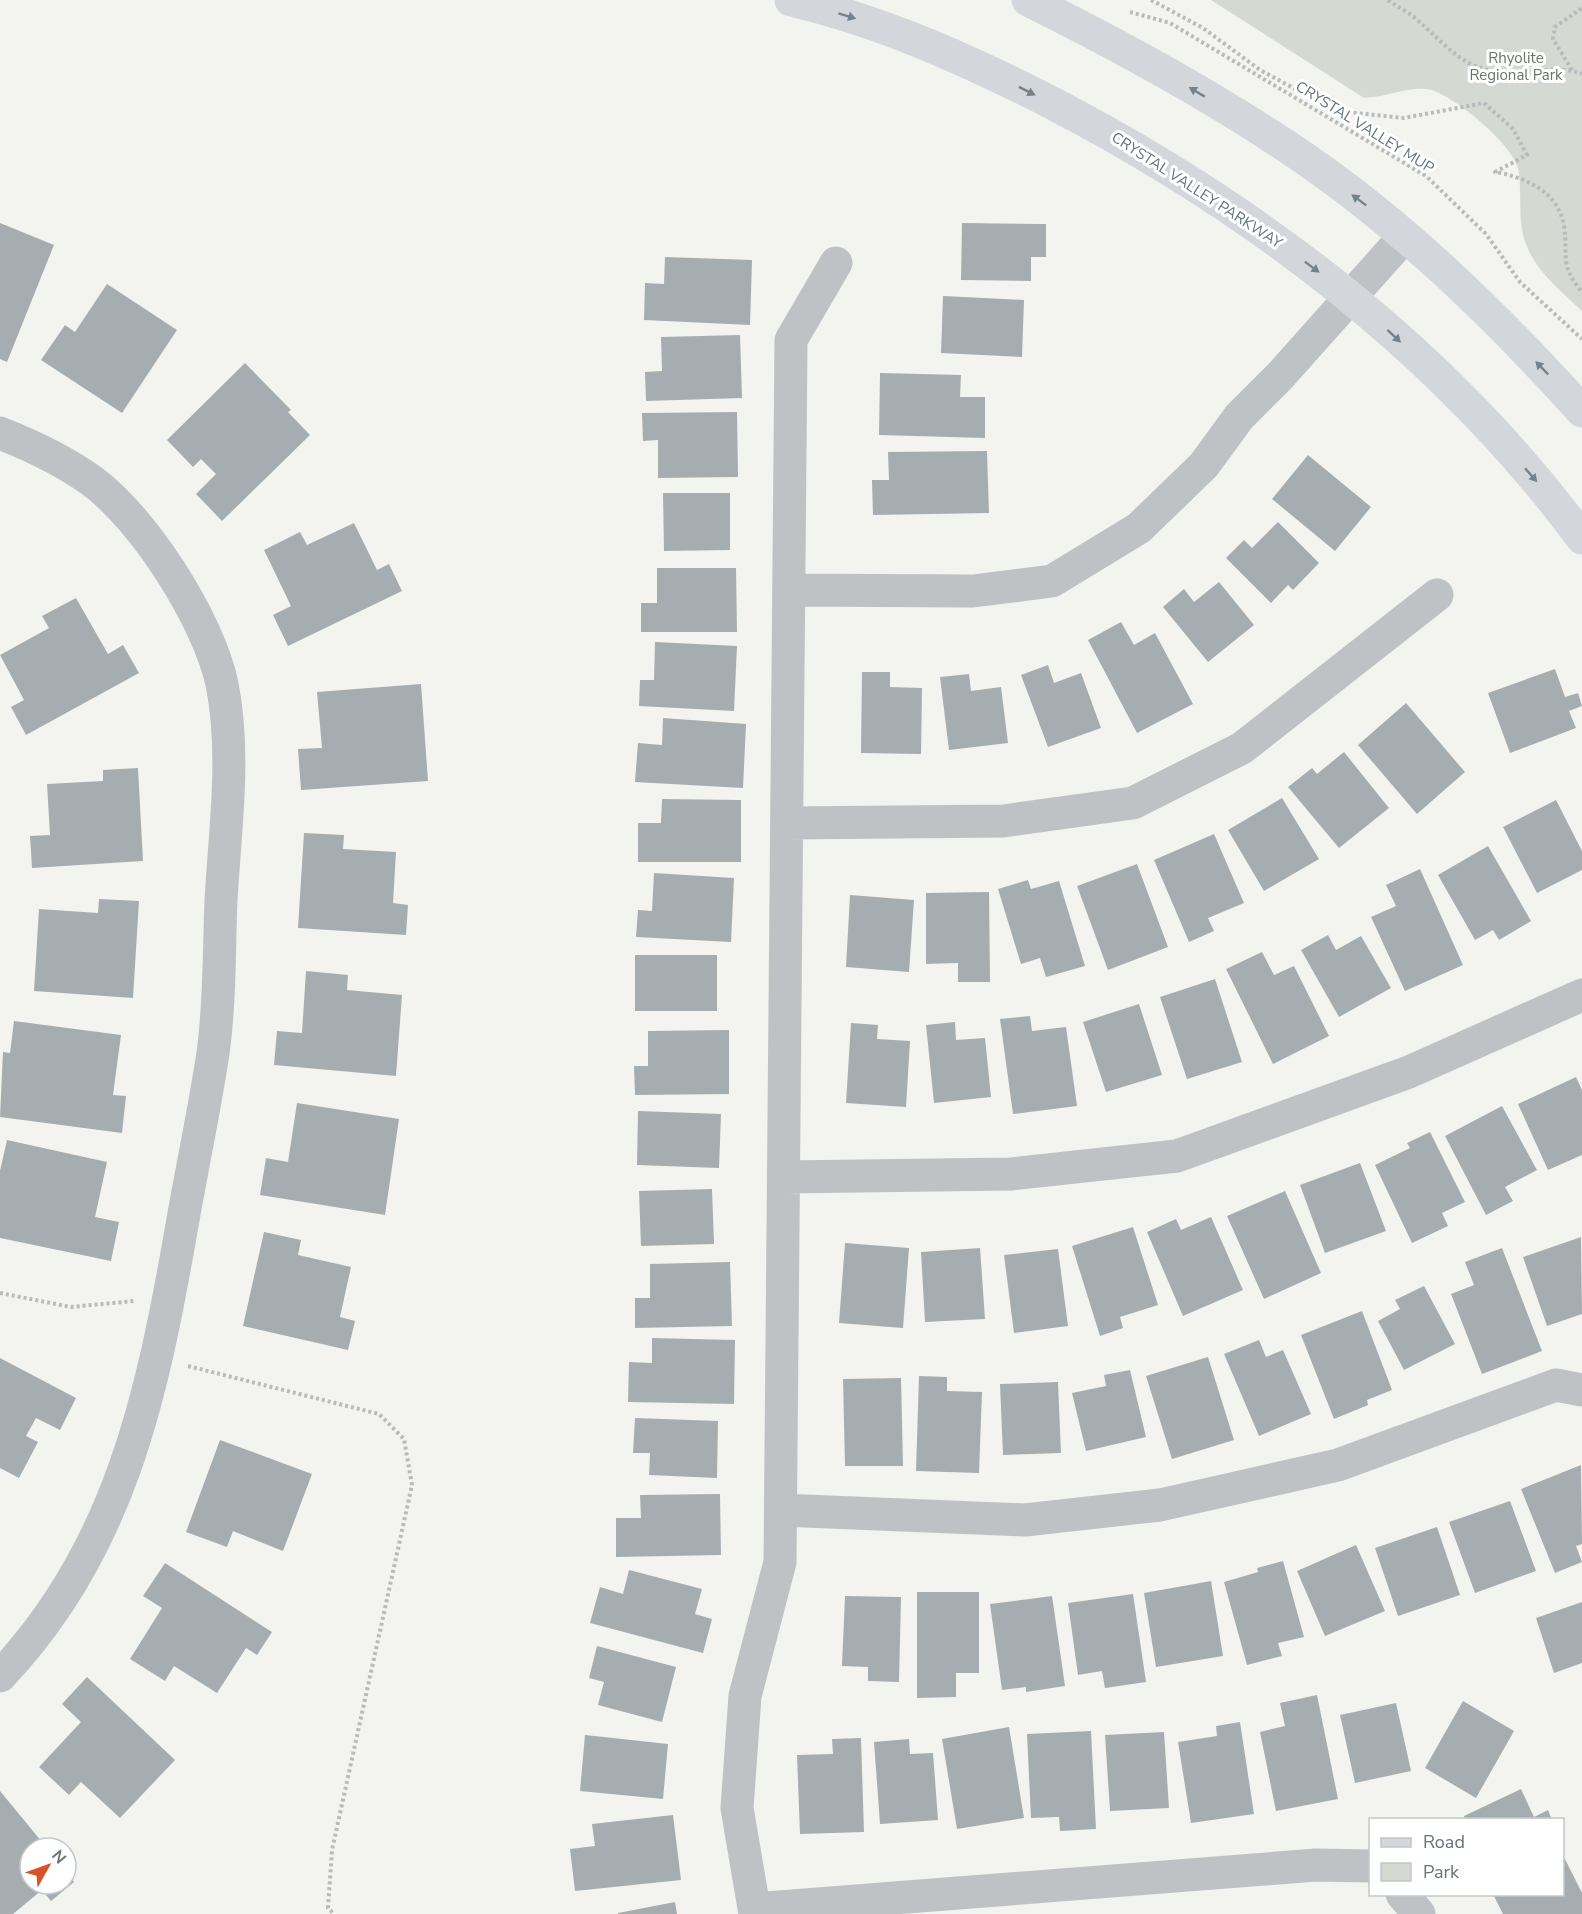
<svg xmlns="http://www.w3.org/2000/svg" width="1582" height="1914" viewBox="0 0 1582 1914" font-family="'Nunito Sans',sans-serif">
	<style>
		.green { fill: #d4dad1 }
		.building { fill: #a6adb1 }
		.lines { fill: none; stroke-linecap: round; stroke-linejoin: round }
		.path { stroke: #b8babc; stroke-width: 4; stroke-dasharray: 3 3; stroke-linecap: butt }
		.minor { stroke: #bec2c5; stroke-width: 33 }
		.major { stroke: #d3d7db; stroke-width: 33 }
		.oneway { fill: #75828d }
		.labels { text-anchor: middle; stroke-width: 6; stroke-linejoin: round; paint-order: stroke }
		.park-label { font-size: 15px; fill: #667762; stroke: #fff }
		.street-label { font-size: 15px; fill: #64737f; stroke: #fff }
	</style>
	<rect width="100%" height="100%" fill="#f3f4ef"/>
	<path class="green" d="M1211 0H1582V311C1563 293 1539 274 1528 249 1516 223 1523 195 1518 168 1512 144 1452 93 1427 89 1407 87 1385 97 1364 98Z"/>
	<path class="building" d="M0 223 54 245 7 362 0 359Z
		M962 223 1046 224V257H1031V281L961 280Z
		M665 257 752 260 750 325 644 320 645 283 664 284Z
		M107 284 177 330 122 413 41 360 65 325 75 332Z
		M943 296 1024 300 1022 357 941 353Z
		M740 335 742 398 646 401 645 372 662 371 661 337Z
		M245 363 291 410 288 412 310 435 222 521 196 494 216 474 201 459 193 467 167 440Z
		M880 373 961 375 960 397H985V438L879 435Z
		M737 412 738 477 658 478V440L643 441 642 413Z
		M987 451 989 513 873 515 872 480H889L888 452Z
		M1308 455 1371 507 1335 551 1272 499Z
		M663 493H730V550L664 551Z
		M1278 522 1319 563 1293 590 1288 585 1271 603 1226 558 1244 540 1252 548Z
		M354 523 377 570 389 564 402 591 288 646 273 615 291 606 264 550 300 532 307 545Z
		M657 568H736L737 632H641V603H657Z
		M1219 582 1254 625 1208 662 1163 607 1184 589 1194 602Z
		M76 598 108 654 123 645 139 673 26 735 11 707 24 700 0 655 49 628 42 616Z
		M1121 622 1134 645 1155 633 1193 704 1137 733 1088 640Z
		M655 642 737 646 734 711 639 706 640 680H654Z
		M1048 665 1054 683 1081 673 1101 728 1048 747 1021 675Z
		M1555 669 1565 697 1578 693 1582 706 1569 711 1576 728 1510 753 1488 693Z
		M862 672H890V687L922 688 921 754 861 753Z
		M969 674 971 691 1001 687 1008 743 949 750 940 677Z
		M421 684 428 781 301 790 298 749 322 748 317 692Z
		M1406 703 1465 772 1417 814 1358 745Z
		M663 718 746 724 743 788 635 782 638 743 662 745Z
		M1344 752 1389 808 1339 848 1288 787 1312 768 1317 774Z
		M138 768 143 861 32 868 30 836 50 835 47 784 103 781V770Z
		M1282 798 1319 859 1264 891 1228 830Z
		M662 799 741 800V862H638V823H661Z
		M1556 800 1582 851V870L1537 893 1503 827Z
		M304 833 344 835 343 849 396 852 393 903 408 905 406 935 298 928Z
		M1214 834 1244 903 1208 918 1214 931 1189 942 1154 860Z
		M1488 846 1531 921 1499 940 1493 930 1475 940 1438 875Z
		M1137 864 1168 947 1108 970 1077 886Z
		M1420 869 1463 965 1405 991 1371 917 1396 906 1386 885Z
		M654 873 734 878 731 942 636 937 638 910 652 911Z
		M1028 880 1031 889 1059 881 1085 966 1046 977 1040 958 1021 964 998 889Z
		M989 892 990 982H958V963L926 964V893Z
		M850 895 914 900 909 972 846 967Z
		M99 899 139 901 133 998 34 991 39 909 98 913Z
		M1328 935 1336 950 1361 936 1391 988 1339 1017 1301 950Z
		M1262 952 1274 975 1294 966 1329 1036 1273 1064 1226 969Z
		M635 955H717V1011H635Z
		M306 971 348 975 347 990 402 995 396 1076 274 1065 277 1031 302 1033Z
		M1215 979 1242 1062 1187 1079 1160 997Z
		M1139 1004 1162 1075 1106 1092 1083 1022Z
		M1030 1016 1032 1031 1066 1027 1077 1106 1013 1114 1000 1019Z
		M14 1021 121 1035 113 1095 126 1096 122 1133 0 1117 3 1052 10 1053Z
		M955 1022 956 1040 985 1038 991 1097 934 1103 926 1025Z
		M851 1023 878 1025 877 1039 910 1041 906 1107 846 1103Z
		M729 1030V1094L635 1095 634 1066H648V1031Z
		M1576 1077 1582 1090V1155L1548 1170 1518 1104Z
		M297 1103 399 1119 385 1215 260 1195 266 1158 288 1162Z
		M1502 1106 1537 1170 1505 1187 1513 1201 1486 1215 1445 1136Z
		M638 1111 721 1114 719 1168 637 1165Z
		M1430 1132 1465 1202 1442 1213 1448 1226 1412 1243 1375 1165 1410 1148 1407 1143Z
		M7 1140 107 1162 95 1217 119 1222 111 1261 0 1238V1171Z
		M1360 1163 1386 1231 1325 1253 1300 1185Z
		M712 1189 714 1244 641 1246 639 1191Z
		M1285 1191 1321 1273 1264 1299 1227 1216Z
		M1211 1217 1243 1290 1183 1316 1147 1232 1176 1219 1181 1230Z
		M1133 1227 1158 1305 1120 1317 1123 1328 1100 1336 1072 1246Z
		M264 1232 301 1240 298 1255 351 1267 340 1317 355 1321 348 1350 243 1326Z
		M1581 1237 1582 1314 1547 1326 1523 1257Z
		M845 1243 909 1248 903 1328 839 1323Z
		M980 1248 985 1319 925 1322 921 1252Z
		M1502 1248 1542 1351 1482 1374 1451 1294 1474 1285 1465 1262Z
		M1058 1249 1068 1326 1014 1333 1004 1255Z
		M730 1262 732 1326 635 1328V1298H650V1264Z
		M1424 1286 1455 1344 1404 1370 1378 1321 1400 1309 1395 1300Z
		M1362 1311 1392 1390 1367 1400 1368 1405 1334 1419 1301 1335Z
		M652 1338 735 1340 734 1404 628 1402 629 1362 652 1363Z
		M1259 1340 1266 1357 1283 1350 1311 1414 1259 1436 1224 1354Z
		M1208 1357 1234 1440 1172 1459 1146 1376Z
		M0 1358 76 1398 60 1430 36 1418 26 1436 38 1442 19 1478 0 1468Z
		M1130 1370 1146 1437 1086 1451 1072 1393 1106 1386 1104 1375Z
		M919 1376 947 1377V1391L982 1392 979 1473 916 1471Z
		M901 1378 903 1466H845L843 1379Z
		M1058 1382 1061 1453 1003 1455 1000 1384Z
		M635 1418 718 1421 717 1478 649 1475 650 1453H633Z
		M220 1440 312 1474 283 1551 233 1531 227 1547 186 1532Z
		M1581 1465 1582 1544 1576 1546 1582 1562 1555 1573 1521 1489Z
		M720 1494 721 1555 616 1557V1518H641L640 1495Z
		M1510 1501 1536 1571 1475 1593 1449 1522Z
		M1437 1527 1460 1595 1398 1616 1375 1548Z
		M1356 1545 1385 1611 1325 1636 1297 1571Z
		M1283 1561 1304 1637 1278 1643 1282 1656 1247 1665 1224 1582 1258 1572 1257 1568Z
		M165 1563 272 1632 257 1655 246 1648 217 1693 174 1666 165 1681 130 1659 162 1608 143 1596Z
		M629 1570 702 1589 695 1614 712 1619 703 1653 590 1623 600 1587 623 1594Z
		M1211 1581 1223 1656 1156 1667 1144 1593Z
		M917 1592H979V1673H956V1697L917 1698Z
		M1133 1594 1146 1682 1105 1688 1102 1671 1078 1675 1068 1603Z
		M845 1596 901 1597 899 1682 868 1681V1667L842 1666Z
		M1052 1596 1065 1686 1026 1692V1687L1002 1690 990 1604Z
		M1582 1602V1663L1554 1673 1536 1618Z
		M597 1646 676 1667 662 1722 598 1705 604 1682 589 1678Z
		M87 1677 175 1760 120 1818 81 1782 69 1795 39 1767 81 1722 62 1704Z
		M1317 1695 1338 1799 1276 1811 1260 1732 1285 1726 1280 1703Z
		M1463 1701 1514 1731 1476 1798 1425 1768Z
		M1396 1703 1411 1771 1355 1783 1340 1715Z
		M1240 1722 1254 1814 1191 1823 1178 1742 1217 1736 1216 1726Z
		M1009 1727 1024 1818 957 1829 942 1739Z
		M1091 1731 1096 1829 1060 1831 1059 1817 1031 1818 1027 1734Z
		M1164 1732 1169 1808 1110 1811 1105 1735Z
		M585 1735 668 1744 663 1799 580 1791Z
		M861 1738 864 1832 800 1834 797 1755 833 1754 832 1739Z
		M909 1739 910 1754 933 1753 938 1820 880 1824 874 1742Z
		M1521 1789 1534 1817 1548 1810 1552 1820H1465L1464 1816Z
		M0 1791 47 1848H30V1884H66V1871L74 1882 51 1901 42 1890 13 1914H0Z
		M673 1815 681 1880 575 1891 570 1849 595 1846 592 1824Z
		M1562 1853 1582 1893V1914H1503L1493 1894H1562Z
		M675 1902 677 1914H618V1913Z"/>
	<g class="lines">
		<path class="path" d="M1151 0 1203 28 1260 70 1336 111 1404 118 1484 103 1513 129 1527 155 1495 172C1525 177 1559 192 1564 226 1569 257 1558 263 1582 292
			M1388 0C1397 7 1407 11 1415 18 1448 46 1462 71 1509 73 1534 74 1557 64 1582 74
			M1130 12 1170 23 1426 176 1486 234 1520 282 1582 339
			M1572 70 1553 39 1555 27 1582 8
			M0 1293 71 1307 134 1301
			M188 1366 379 1414 404 1439 412 1485 332 1850 328 1908 334 1914"/>
		<path class="minor" d="M0 433C33 446 63 460 92 481 144 519 209 621 222 684 236 754 225 829 221 900 219 950 220 1003 213 1053 204 1113 191 1172 181 1231 152 1396 120 1550 0 1676
			M789 590 973 591 1052 581 1139 528 1204 465 1239 417 1280 376 1404 237
			M787 823 1003 821 1133 803 1242 748 1437 595
			M784 1177 1011 1174 1177 1156 1409 1072 1582 995
			M781 1510 1025 1520 1160 1505 1338 1465 1556 1385 1582 1390
			M1402 1894 1419 1914
			M754 1909 1316 1865 1370 1866
			M755 1914 737 1808 745 1696 780 1562 791 340 836 263"/>
		<path class="major" d="M791 0C884 22 970 61 1054 104 1257 210 1445 353 1582 538
			M1028 0C1123 47 1216 98 1304 158 1407 229 1498 318 1582 411"/>
	</g>
	<defs><path id="oneway-solid" d="M-6-.8H1V-3.2L6.5 0L1 3.2V.8H-6Z" transform="scale(1.5)"/></defs>
	<g class="oneway">
		<use href="#oneway-solid" transform="translate(847 16) rotate(17)"/>
		<use href="#oneway-solid" transform="translate(1027 91) rotate(27)"/>
		<use href="#oneway-solid" transform="translate(1197 92) rotate(-149)"/>
		<use href="#oneway-solid" transform="translate(1359 200) rotate(-143)"/>
		<use href="#oneway-solid" transform="translate(1312 267) rotate(37)"/>
		<use href="#oneway-solid" transform="translate(1394 336) rotate(43)"/>
		<use href="#oneway-solid" transform="translate(1542 368) rotate(-134)"/>
		<use href="#oneway-solid" transform="translate(1531 475) rotate(49)"/>
	</g>
	<g class="labels">
		<g class="park-label">
			<text x="1516" y="63">Rhyolite<tspan x="1516" dy="17">Regional Park</tspan></text>
		</g>
		<g class="street-label">
			<text transform="translate(1365 127) rotate(32)" y="5">CRYSTAL VALLEY MUP</text>
			<text transform="translate(1197 190) rotate(33)" y="5">CRYSTAL VALLEY PARKWAY</text>
		</g>
	</g>
	<rect x="1369" y="1818" width="195" height="78" fill="#ffffff" stroke="#c1c7cc" stroke-width="1.5"/>
	<rect x="1381" y="1838" width="30" height="9" fill="#d3d7db" stroke="#c1c7cc" stroke-width="1.5"/>
	<text x="1423" y="1848" font-size="18" fill="#64737f">Road</text>
	<rect x="1381" y="1863" width="30" height="18" fill="#d4dad1" stroke="#c1c7cc" stroke-width="1.5"/>
	<text x="1423" y="1878" font-size="18" fill="#64737f">Park</text>
	<g transform="translate(48 1866) rotate(50)"><circle r="28" fill="#ffffff" stroke="#c1c7cc" stroke-width="1.5"/>
	<path d="M0-4.5L10 22L0 15L-10 22Z" fill="#d9532a"/>
	<text y="-9" font-size="16" font-weight="bold" text-anchor="middle" fill="#64737f">N</text>
	</g>
</svg>
